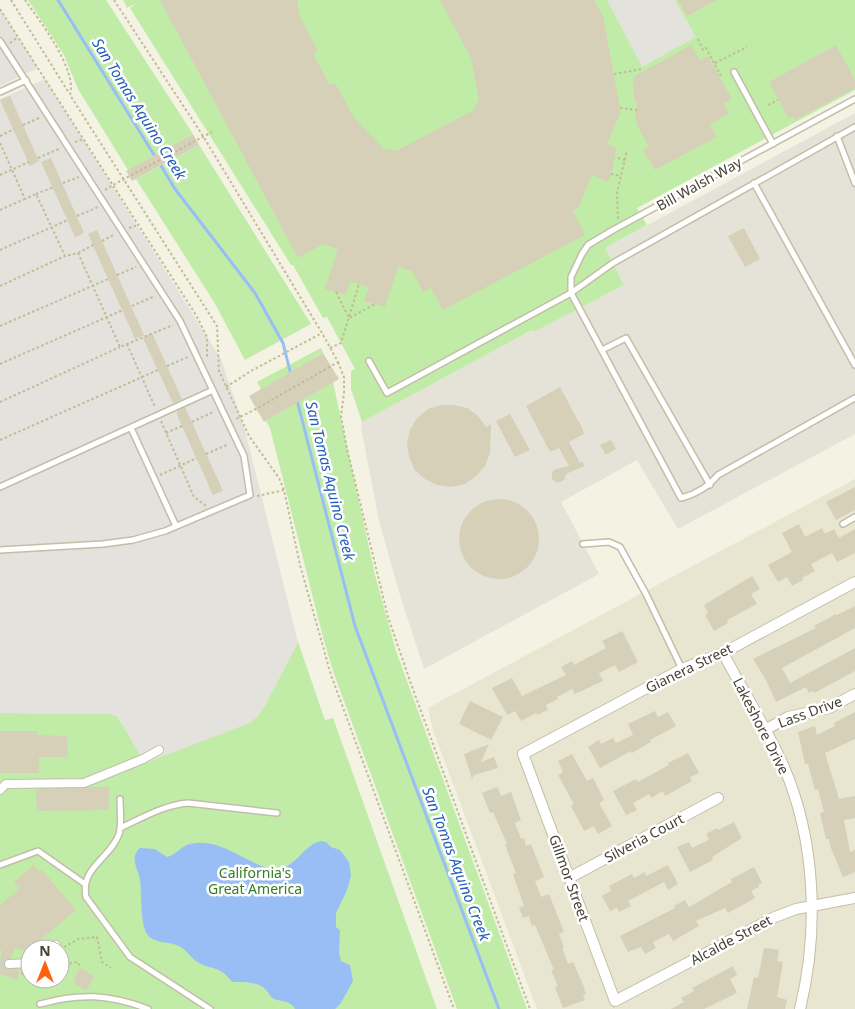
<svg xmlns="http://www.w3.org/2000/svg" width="855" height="1009" viewBox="0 0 855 1009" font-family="'Noto Sans',sans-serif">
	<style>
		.residential { fill: #e8e5d1 }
		.industrial { fill: #e5e2d8 }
		.green { fill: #c0eca8; fill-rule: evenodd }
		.parking { fill: #e3e2dc }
		.water { fill: #99bef6 }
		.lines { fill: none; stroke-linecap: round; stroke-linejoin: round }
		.stream { stroke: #99bef6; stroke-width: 3 }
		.building { fill: #d6d0b8 }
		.pedestrian-tunnel { stroke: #d0cfc0; stroke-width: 8; stroke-dasharray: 8 4; stroke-linecap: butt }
		.service-casing { stroke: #c2bea8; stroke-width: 8 }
		.pedestrian-casing { stroke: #c2bea8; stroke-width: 10 }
		.minor-casing { stroke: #c2bea8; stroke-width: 12 }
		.path { stroke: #c2bb95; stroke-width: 2; stroke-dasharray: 2.5 2.5; stroke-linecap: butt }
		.service { stroke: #fff; stroke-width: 5 }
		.pedestrian { stroke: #fff; stroke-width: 8 }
		.minor { stroke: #fff; stroke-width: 10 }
		.labels { text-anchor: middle; stroke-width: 5; stroke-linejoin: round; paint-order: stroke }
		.street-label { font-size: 14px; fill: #464233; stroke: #fff }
		.park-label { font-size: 14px; fill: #327c22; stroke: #fff }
		.water-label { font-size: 15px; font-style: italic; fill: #235dba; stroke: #fff }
	</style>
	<rect width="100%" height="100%" fill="#f3f2e3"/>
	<path class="residential" d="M855 479V1009H537L433 730 428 708Z"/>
	<path class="industrial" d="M855 113V434L678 529 637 460 561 502 599 574 424 669 399 592 379 521 361 427 362 422 533 330 534 332 624 285 605 248Z"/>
	<path class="green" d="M28 0H106L193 134 128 170 78 89 64 55Z
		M123 0H855V90L637 208 647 225 605 248 624 285 534 332 532 330 362 422 351 389V371L355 369 327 317 323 318 293 265H291L130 8 137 3 127 8Z
		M199 145 311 324 245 360 214 302 136 179Z
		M321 348 323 353 261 389 257 382Z
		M333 382 375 575 396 651 527 1009H457L333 671 323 637 270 428 266 421Z
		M298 642 325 720 333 718 437 1009H0V713L110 714 118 717 145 763 257 717 265 705ZM30 949H60V979H30Z"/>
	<path class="parking" d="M607 0H675L696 37 642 67Z
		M0 9 38 68 0 86Z
		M45 79 221 359 245 430 298 642 265 705 257 717 250 723 145 763 118 717 110 714 0 713V99Z"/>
	<path class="water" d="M321 841 326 842 331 847 340 850 349 862 351 876 347 890 336 913V927L340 930 339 952 341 961 350 965 353 981 341 1003 335 1009H295C290 1000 282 1002 274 999 270 997 269 993 266 990 258 981 243 982 232 982 219 965 215 971 199 963 191 959 187 950 179 946 169 941 154 944 147 934 140 923 142 894 140 880 138 869 129 857 140 848L155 849 167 857C176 855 182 845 190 844 217 838 238 857 262 866 266 868 272 870 277 869 296 868 303 845 321 841Z"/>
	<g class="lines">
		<path class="stream" d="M58 0 156 158
			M160 164 175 189 255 293 283 343 291 375
			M297 400 355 626 499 1009"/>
	</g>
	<path class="building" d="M160 0H297L300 17 318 51 313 54 330 85 335 83 355 119 384 149 396 151 474 110 479 99 471 58 440 0H594L603 16 620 108V114L607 144 616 148 613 168 608 182 592 175 578 208 573 211 585 235 443 310 431 288 423 292 412 271 398 267 385 307 364 301 369 287 350 282 346 295 325 289 338 249 323 244 298 258Z
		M678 0H717L687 16Z
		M691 45 700 61 708 56 732 99 724 103 729 113 710 125 717 137 655 170 643 150 649 147 637 125 635 116 637 104 634 99 633 77Z
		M836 45 855 80V88L795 120 793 116 789 119 769 82Z
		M10 96 39 161 30 166 0 100Z
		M193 134 199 145 132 181 126 171Z
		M51 158 84 233 75 237 41 162Z
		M744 228 760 259 745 267 728 236Z
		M97 230 144 335 135 339 88 234Z
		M152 333 182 399 173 403 143 338Z
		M323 353 339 379 264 422 249 396Z
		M560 387 582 428 584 434 569 442 580 463 583 462 584 466 566 474 564 480 558 483 552 479V472L556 469 569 466 559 448 550 452 526 406Z
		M441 405H454L467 408 478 416 486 427 491 424 490 453 485 466 476 476 465 484 451 487 437 485 425 479 415 470 409 457 407 443 410 430 417 418 428 409Z
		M185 407 223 491 213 495 177 415V411Z
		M510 414 530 450 515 457 496 421Z
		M611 440 616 449 606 455 600 445Z
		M855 487V510L836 520 826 502Z
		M459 539a40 40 0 1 1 80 0a40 40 0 1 1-80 0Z
		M799 524 805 537 822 528 825 534 834 529 839 538 855 529V553L837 562 832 553 811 564 815 571 802 578 803 580 792 586 787 577 778 582 768 565 792 552 782 533Z
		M752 576 760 589 751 594 757 604 727 620 728 623 714 631 705 615 708 613 704 605Z
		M855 606V628L782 668 790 683 855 648V671L814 693 813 691 809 693 806 687 776 702 766 680 753 659 816 628 814 626 836 614 837 615Z
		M622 631 638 662 619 672 615 665 599 673 603 681 575 694 572 689 557 697 558 699 546 705 548 710 537 715 536 713 521 721 515 711 507 715 492 688 512 678 522 696 566 675 561 667 572 661 574 665 606 648 602 641Z
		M470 701 503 717 491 740 459 724Z
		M655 711 658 717 668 712 676 726 650 740 651 742 632 753 631 751 600 768 588 747 599 740 601 744 613 738 616 743 633 735 628 724Z
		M855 712V739L825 753 839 799 855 796V818L844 820 850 852 855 850V872L843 877 831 848 829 839H826L820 813 824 812 818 789 815 790 808 764H805L798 732 815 726 817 735 835 726 834 723Z
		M0 731H37V735L67 736 68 757H39V773H0Z
		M489 744 481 762 494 757 498 768 474 775 472 779 464 754Z
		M688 753 699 773 690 777 692 781 665 796 663 791 651 798 649 794 633 803 637 810 626 815 613 791 636 779 638 782 669 765 668 763Z
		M572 754 587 781 593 778 604 800 599 803 612 826 598 834 594 826 584 831 571 806 574 804 558 775 563 772 558 761Z
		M88 787H109V810L37 811 36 789Z
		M497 787 501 796 511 792 521 820 515 823 521 839 524 838 526 846 531 844 544 877 535 881 541 897 549 894 564 932 559 934 564 947 562 948 568 964 573 962 585 989H584L586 994 583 995 585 1000 563 1008 555 987 558 986 551 970H554L535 925 532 926 529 916 523 918 519 908 524 906 513 874 516 873 505 845 507 844 493 812 490 813 482 793Z
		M734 822 742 838 712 857 713 860 690 872 677 847 689 842 692 848 709 840 706 834 717 828 718 830Z
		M34 865 39 872 42 870 76 910 27 951 15 948 11 958 6 960 3 965 7 969H20L17 980 0 974V960L2 952 0 949V905L19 889 14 882Z
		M668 865 678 884 668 890 664 882 628 901 631 906 619 912 617 908 610 911 602 896 611 891 609 886 632 874 634 878 645 872 646 876Z
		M754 867 762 883 758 885 759 887 751 891 755 898 728 913 725 908 696 921 699 926 673 941 669 934 653 942 656 948 645 954 641 947 628 952 620 936 675 908 674 906 685 900 689 907 732 882 731 879Z
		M764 948 779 950 777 961 783 962 777 997 787 1000 785 1009H747L754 977 758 978Z
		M733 966 737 975 730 979 737 993 704 1009H671L684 1002 681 998 694 991 692 988Z
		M80 968 94 977 86 991 75 984 76 982 73 980Z"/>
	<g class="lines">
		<path class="pedestrian-tunnel" d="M0 961 9 964"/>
		<g class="service-casing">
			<path id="service" d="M0 41 180 321 244 456 250 495 165 531 133 540 103 544 0 550
				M734 72 773 144
				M0 92 26 80
				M837 136 855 183
				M754 183 855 365
				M571 293 681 498C697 494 708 487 718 475L855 398
				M571 293V277L582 254 588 245 613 230 855 99
				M602 350 626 338 710 485
				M369 361 387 393 571 293 613 263 855 127
				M131 428 176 526
				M0 487 213 390
				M843 524 855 517
				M583 544 609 542 620 547 646 594 682 669
				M120 799C120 810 122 824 119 834 111 858 80 867 86 897L130 957 210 1009
				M120 828C142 818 164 805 188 803L277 813
				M0 865 38 851 85 884
				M40 1004C79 993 109 994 148 1009"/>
		</g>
		<g class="pedestrian-casing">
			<path id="pedestrian" d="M0 790 6 784 84 783 143 759 159 750
				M52 949 56 945
				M9 964 30 963"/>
		</g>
		<g class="minor-casing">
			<path id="minor" d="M855 582 723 653 682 669 523 754 615 1001 775 917 796 909 855 898
				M723 653C743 691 766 727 784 767 816 842 819 931 800 1009
				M765 730 788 717 829 708 855 694
				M569 878 718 798"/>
		</g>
		<path class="path" d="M11 0 69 93
			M25 0C39 20 78 70 70 95L217 326 219 371 249 436 279 478 284 490 300 565 331 675 454 1009
			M114 0 203 136 322 333 338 362 256 409 236 419
			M0 9 196 315 207 337V357
			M698 39 703 50 706 48 721 76
			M10 43 18 37
			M715 63 747 47
			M614 74 643 69
			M768 105 778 100
			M620 108 637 110
			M23 125 39 118
			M0 136 14 129
			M75 142 83 139
			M0 143 25 199 36 194 65 256 78 253 120 347 173 325
			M38 158 61 148
			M618 158 625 160
			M611 174 621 176
			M0 175 29 162
			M63 183 79 177
			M105 190 113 185 212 132
			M36 194 54 187
			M0 210 25 199
			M77 216 98 207
			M618 219 617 193 627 150
			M129 228 138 225
			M102 241 115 234
			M0 250 68 220
			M78 253 93 245
			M117 275 136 267
			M0 286 65 256
			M336 292 349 318 375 304
			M132 306 155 296
			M0 326 108 279
			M127 344 155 407
			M330 348 341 343 359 284
			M338 362 344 377V393L341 416 347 449 388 617 410 681 530 1009
			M0 364 123 310
			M167 366 188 357
			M226 387 251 371 322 333
			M0 402 120 347
			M161 421 194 497 206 506
			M192 422 213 412
			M166 433 182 426
			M0 440 158 370
			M206 454 229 444
			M160 475 197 458
			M257 496 284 490
			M64 947 78 939 97 937 102 962 111 968
			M60 967 65 960 68 962 62 970 65 972 71 963 78 962 80 968
			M21 973 30 976"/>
		<use href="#service" class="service"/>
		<use href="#pedestrian" class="pedestrian"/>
		<use href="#minor" class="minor"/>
	</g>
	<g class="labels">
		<g class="street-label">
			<text transform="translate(699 184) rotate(-29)" y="5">Bill Walsh Way</text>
			<text transform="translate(689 668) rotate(-26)" y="5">Gianera Street</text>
			<text transform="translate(810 712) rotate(-20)" y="5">Lass Drive</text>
			<text transform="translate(761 726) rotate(63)" y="5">Lakeshore Drive</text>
			<text transform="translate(644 838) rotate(-28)" y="5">Silveria Court</text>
			<text transform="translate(569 878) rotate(70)" y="5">Gillmor Street</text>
			<text transform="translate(731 940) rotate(-28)" y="5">Alcalde Street</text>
		</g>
		<g class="park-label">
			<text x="255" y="878">California's<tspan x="255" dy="16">Great America</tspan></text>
		</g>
		<g class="water-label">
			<text transform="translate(139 109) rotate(58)" y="5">San Tomas Aquino Creek</text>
			<text transform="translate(330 481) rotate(76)" y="5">San Tomas Aquino Creek</text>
			<text transform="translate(456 864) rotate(69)" y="5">San Tomas Aquino Creek</text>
		</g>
	</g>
	<g transform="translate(45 964)"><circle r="24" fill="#ffffff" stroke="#b5b3ad"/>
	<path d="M0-4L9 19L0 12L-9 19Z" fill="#ff610e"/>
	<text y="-8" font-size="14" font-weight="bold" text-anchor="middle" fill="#464233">N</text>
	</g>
</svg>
